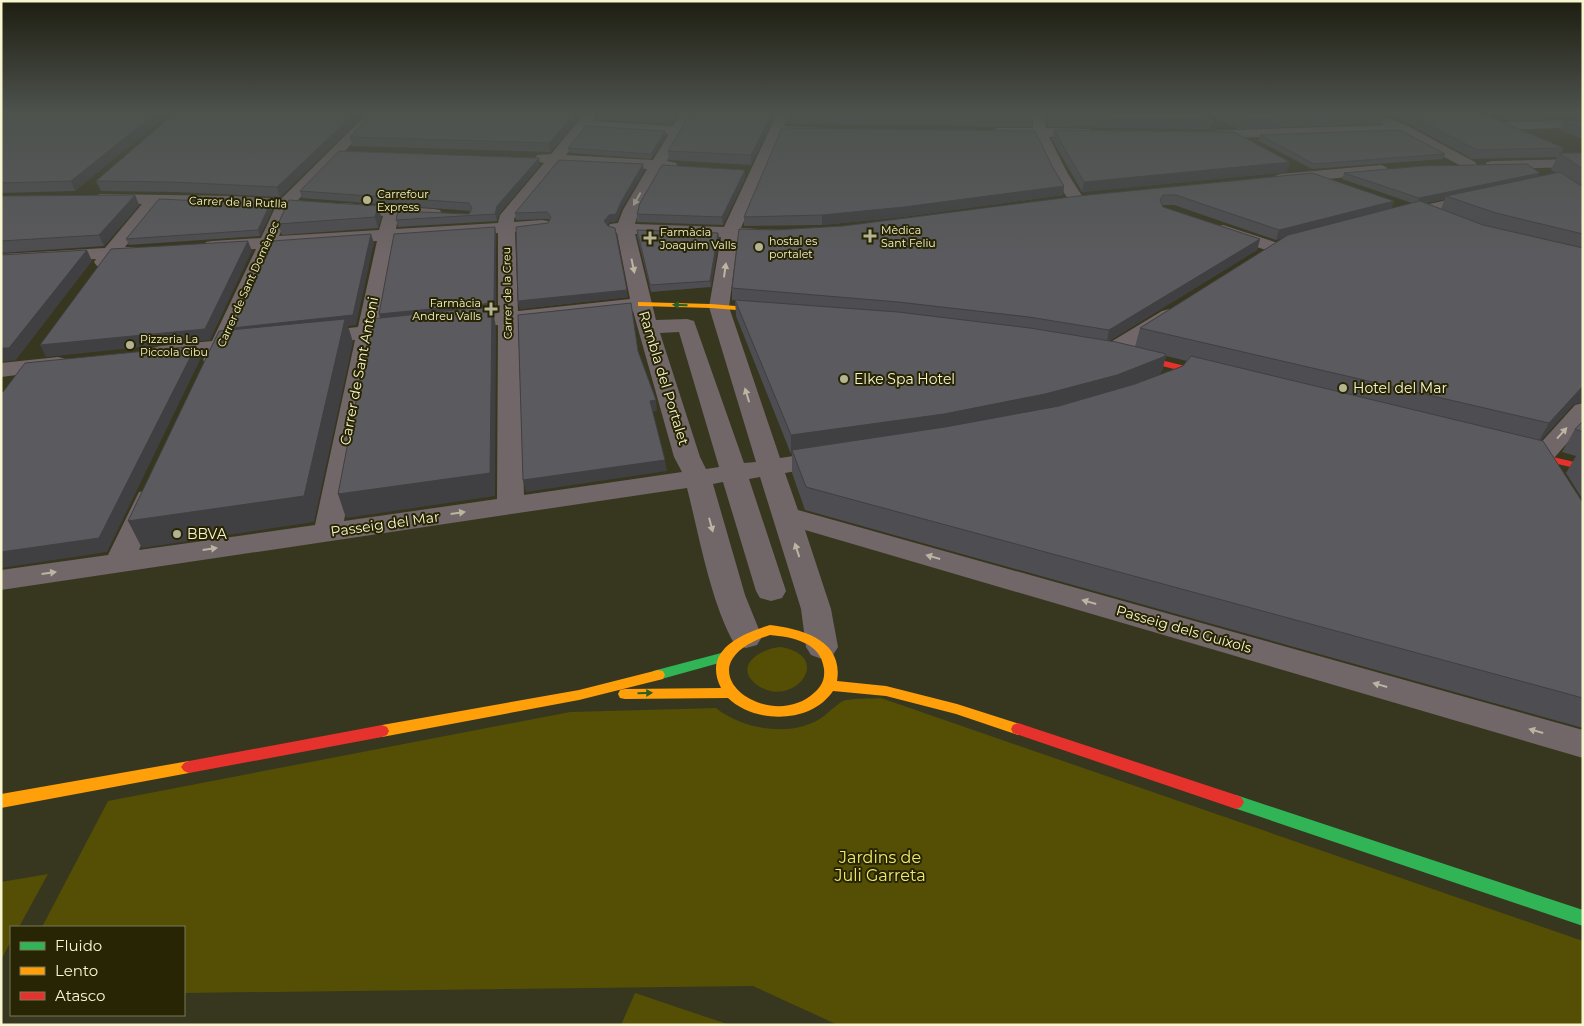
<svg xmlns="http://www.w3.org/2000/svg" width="1584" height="1026" viewBox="0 0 1584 1026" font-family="Montserrat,sans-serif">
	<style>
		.green { fill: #544f04 }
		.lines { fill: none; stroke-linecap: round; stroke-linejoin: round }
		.street { fill: #716668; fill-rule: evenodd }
		.fast { fill: #30b455; fill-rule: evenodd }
		.slow { fill: #ff9f0a; fill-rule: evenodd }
		.jam { fill: #e5322d; fill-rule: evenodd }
		.wall { fill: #4e4d51; fill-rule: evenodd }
		.shaded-wall { fill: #403f42 }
		.building { fill: #5b5a5e; stroke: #403f42 }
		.oneway { fill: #bbb5a1 }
		.oneway2 { fill: #2b5e24 }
		.poi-dot { fill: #b4b392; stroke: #272504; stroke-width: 2 }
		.labels { text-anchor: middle; stroke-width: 4; stroke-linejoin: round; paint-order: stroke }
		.far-poi-label { font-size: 11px; fill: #f8f6d0; stroke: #272504; text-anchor: start }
		.far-street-label { font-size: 11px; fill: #f8f6d0; stroke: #272504 }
		.street-label { font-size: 14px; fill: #f8f6d0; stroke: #272504 }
		.poi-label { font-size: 14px; fill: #f8f6d0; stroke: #272504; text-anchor: start }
		.near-park-label { font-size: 16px; fill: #f1ea6b; stroke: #272504 }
	</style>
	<rect width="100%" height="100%" fill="#37361f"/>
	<path class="green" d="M781 647C836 657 792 710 757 685 732 666 761 648 781 647Z
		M881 698 1583 941V1025H838L753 986 184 993V927H42L108 801 570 712 716 708C742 729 788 737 818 720 827 715 834 706 843 701 850 698 872 699 881 698Z
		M48 874 19 927H11V941L1 960V882Z
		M635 993 730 1025H621Z"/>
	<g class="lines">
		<path class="street" d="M369 112H382L298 200 308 202 310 205 308 208 291 209 279 236 379 230 383 216 336 211 334 208 336 205 342 203 434 209 440 210 442 214 440 218 434 219 398 217 396 229 498 223 500 215 544 163 537 161 535 158 537 155 551 154 586 112H599L592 121 673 126 682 112H694L667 161 676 163 678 166 676 169 662 170 639 210 635 224 724 227 778 112H788L789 114 784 126 824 128 826 131 824 134 819 135 781 134 741 228 781 230 784 234 781 238 775 239 738 238 729 307 780 458 828 451 837 454 841 459 837 464 785 473 798 510 1583 730V758L805 530 831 609 838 647 833 655 822 659 811 655 806 647 801 609 760 477 749 479 786 591 782 598 771 601 760 598 756 591 723 482 713 484 745 595 762 637 757 645 746 648 735 645C711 604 699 535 687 488L1 590V570L108 555 136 498 139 492 149 490 159 492 162 498 139 550 315 525 355 340 312 344 305 342 301 338 305 334 312 332 358 327 377 241 274 247 234 339 249 338 257 339 260 344 257 349 228 353 222 365 214 367 206 365 203 360 205 355 160 360 152 358 149 353 152 348 160 346 212 341 256 249 212 251 206 250 203 246 206 242 212 241 261 238 275 208 159 205 125 247H150L153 251 150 255 116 258C110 266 106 268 97 266L94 262 96 259 1 265V254L105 248 142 204 94 202 92 199 94 196 100 194 234 196 281 199ZM586 129 669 134 653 160 566 155ZM559 163 647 169 623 210 618 223 610 224 607 228 610 232 617 233 630 299 518 311 515 232 548 229 551 225 548 221 542 220 514 222V219ZM498 233V313L452 319 449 323 452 327 459 329 498 325 497 499 344 521 377 337 413 332 416 328 413 324 406 322 379 325 394 240ZM635 234 721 237 709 307 756 462 744 463 694 321 687 319 656 320ZM633 311 674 457 682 472 524 495 518 323ZM679 332 719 467 706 469 700 457 660 333Z
			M1032 112H1044L1046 128 1089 129 1096 133 1089 137H1049L1068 174 1084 199 1082 202H1070L1052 174 1035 137 997 136 990 132 997 128H1033Z
			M1386 117 1408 126 1475 162 1477 165 1475 168H1465L1399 133 1202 139 1195 135 1202 131 1384 125 1379 121Z
			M1583 119V127L1504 130 1497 126 1504 122Z
			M1583 159V167L1492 169 1487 168 1485 165 1487 162 1492 161Z
			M1381 165 1386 167 1389 170 1386 173 1280 184 1275 182 1272 179 1275 176 1280 174Z
			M1479 193 1485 195 1487 198 1485 201 1399 221 1393 220 1391 216 1393 212Z
			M1223 225 1281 244 1284 248 1281 252 1275 253 1217 234 1214 230 1217 226Z
			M1169 309 1176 311 1179 315 1176 319 1120 356 1112 357 1104 356 1101 351 1104 346 1162 311Z
			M58 357 66 359 69 364 66 369 1 377V363Z
			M1583 403V425L1554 458 1583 503V535L1573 532 1528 457 1575 405Z"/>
		<path class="fast" d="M725 652 730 654 732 657 730 660 658 680 653 679 651 675 653 671Z
			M1236 795 1583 910V926L1231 807 1228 802 1231 797Z"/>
		<path class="slow" d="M638 302 711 304 773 309 777 311 773 313 711 308 641 306H638Z
			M770 625C802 629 844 640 837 681L886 686 957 704 1023 725 1025 729 1023 733 1018 735 956 714 886 696 833 691C811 724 755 724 728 698L625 699 620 698 618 694 620 690 625 689 721 688C702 650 741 634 770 625ZM770 635C792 637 821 642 824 669 825 679 822 686 815 692 769 736 675 666 770 635Z
			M658 670 663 671 665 675 663 679 579 700 382 737 377 735 375 731 377 727 382 725 579 690Z
			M189 761 194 763 197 767 194 771 189 773 1 808V794Z"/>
		<path class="jam" d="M1128 352 1218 374 1220 376 1215 379 1125 357 1124 355Z
			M1519 449 1583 464V470L1515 454 1514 452Z
			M1018 723 1236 795 1241 797 1244 802 1241 807 1236 809 1013 733 1011 729 1013 725Z
			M382 725 387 727 389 731 387 735 382 737 189 773 184 771 181 767 184 763 189 761Z"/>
	</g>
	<path class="wall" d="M1 112H171L75 191 1 193Z
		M367 112 280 197 175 192 101 191 96 181Z
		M374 112H585L550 152 352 146 350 137Z
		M595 112H680L672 124 596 119Z
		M777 112 751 165 669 160 668 151Z
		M1044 112H1200L1213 120 1210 129 1048 127Z
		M1205 112H1479L1564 148 1561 153H1583V402L1574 404 1541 440 1583 503V728L805 510 792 473V453L791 454 736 316 735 300H732V288L775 230 843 226 1312 173 1394 201 1391 209 1412 203 1342 179 1344 173 1539 177 1556 173 1551 170 1557 157 1472 159 1409 124 1387 115 1383 117 1380 124 1238 129ZM1445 199 1441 209 1425 203ZM1162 205H1174L1276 240 1283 238 1140 328 1135 347 1109 341 1257 250 1260 239 1163 207ZM1166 356 1187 361 1183 366 1131 385 1159 374 1162 371Z
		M1487 112H1583V117L1510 121Z
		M787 115 1032 118 1031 127 787 124Z
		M1583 120V139L1560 130 1564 121Z
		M1054 130 1287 172 1082 192 1052 139Z
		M665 131 666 136 651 159 569 153 568 148Z
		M1260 135 1445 154 1443 159 1312 169 1259 141Z
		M540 165 499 214 497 221 398 227 396 220 469 214 471 211 302 198 300 191Z
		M1052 166 1064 186 1063 195 903 217 822 225 744 226V217Z
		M745 170V178L723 225 637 222V214Z
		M644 171 621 209 617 221 610 222 607 225 628 297 520 309 518 301 550 221 548 219 516 220 515 213Z
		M135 195 139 205 104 246 1 253V196Z
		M378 206 381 217 378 228 282 235 278 224Z
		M272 210 260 236 129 245 126 239Z
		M637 230 718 233 719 239 711 287 651 292 637 236Z
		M1583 421V500L1566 473 1576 456 1562 452 1575 429Z"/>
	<path class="shaded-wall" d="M157 112H171L75 191 71 181Z
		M356 112H367L280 197 277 187Z
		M576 112H585L550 152 549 143Z
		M674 112H680L672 124 671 115Z
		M773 112H777L751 165V155Z
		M1381 112H1388L1387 115 1383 117V115Z
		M665 131 666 136 651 159V154Z
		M539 158 540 165 499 214 497 221 495 214 497 206Z
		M1290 162 1287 172 1082 192 1084 182Z
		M643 164 644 171 621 209 617 221 610 222 605 228 604 221 621 202Z
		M745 170V178L723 225 722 217Z
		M1540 173 1537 179 1446 196 1445 199 1416 205 1419 198Z
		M1064 186 1063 195 903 217 822 225V215Z
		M135 195 139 205 104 246 99 235Z
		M1394 201 1390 211 1276 240 1279 230Z
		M270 204 272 210 260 236 258 230Z
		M378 206 381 217 378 228 375 217Z
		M495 227 496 235V311L493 312 496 327 495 496 346 518 338 494 381 323 379 314Z
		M718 233 719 239 711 287 710 281Z
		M371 234 374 243 356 325 348 326 353 342 314 522 142 548 128 521 236 338 232 328Z
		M1260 239 1257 250 1107 342 1109 330Z
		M248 241 252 251 210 340 46 357 40 345Z
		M87 250 92 261 16 360 1 362V348Z
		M627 290 628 297 520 309 518 301Z
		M196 346 201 358 107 552 1 568V552Z
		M1166 354 1162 371 1159 374 1112 392 1042 412 942 432 792 450V453L791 454V435Z
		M1583 386V402L1574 404 1536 446 1549 423Z
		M656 400 657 411 652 412 650 401Z
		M665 460 667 471 526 492 523 480Z"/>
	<path class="building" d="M1 112H157L71 181 1 183Z
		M176 112H356L277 187 171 182 96 181Z
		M374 112H576L549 143 350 137Z
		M615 112H674L671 115Z
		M691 112H773L751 155 668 151Z
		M788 112H1032V118L787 115Z
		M1048 112H1200L1213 120 1049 118Z
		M1224 112H1382L1383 115 1241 120Z
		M1403 112H1479L1564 148 1477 150 1412 116Z
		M1583 120V128L1564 121Z
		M586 126 665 131 651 154 568 148Z
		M782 128 1035 131 1052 166 1064 186 904 207 822 215 744 217Z
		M1054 130 1234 132 1290 162 1084 182Z
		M1400 130 1445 154 1314 164 1260 135Z
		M339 151 539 158 497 206 495 214 396 220 398 211 469 214 472 208 469 203 300 191Z
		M1559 153H1583V169Z
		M559 160 643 164 621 202 616 214 609 215 604 221 608 226 615 228 627 290 518 301 516 227 548 223 551 217 547 212 515 213Z
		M1527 164 1540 173 1419 198 1344 173 1422 166Z
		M662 165 745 170 722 217 637 214 640 203Z
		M1560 172 1583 187V234L1496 213 1446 196Z
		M1312 173 1394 201 1279 230 1176 195H1163L1160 200 1163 207 1260 239 1109 330 1029 317 898 302 732 288 739 229 775 230 843 226 1078 196Z
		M135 195 99 235 1 241V196Z
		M159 199 270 204 258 230 126 239Z
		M289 200 378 206 375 217 278 224Z
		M1420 201 1483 225 1583 248V386L1549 423 1140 328 1288 235Z
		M495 227 494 303 379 314 394 234Z
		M637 230 718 233 710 281 650 285Z
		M371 234 353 315 232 328 272 241Z
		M248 241 205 329 40 345 111 249Z
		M87 250 9 348H1V255Z
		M735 300 898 312 1030 328 1116 342 1166 354 1163 357 1117 375 1045 394 944 414 791 435Z
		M631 303 638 351 656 400 650 401 665 460 523 480 518 315Z
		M492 306 490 473 338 494 372 319Z
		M345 319 304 496 128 521 219 331Z
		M196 346 99 538 1 552V393L3 392 25 363Z
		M1191 356 1543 441 1583 503V698L806 487 792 450 945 427 1059 406 1135 384 1183 366Z
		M1583 421V432L1575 429Z"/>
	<defs><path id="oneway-solid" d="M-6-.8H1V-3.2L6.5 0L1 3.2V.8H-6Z" transform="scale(1.25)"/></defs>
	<g class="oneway">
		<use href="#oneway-solid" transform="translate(637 199) rotate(119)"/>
		<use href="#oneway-solid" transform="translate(633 266) rotate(78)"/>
		<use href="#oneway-solid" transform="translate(725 270) rotate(-82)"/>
		<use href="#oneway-solid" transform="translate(747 395) rotate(-107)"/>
		<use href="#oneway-solid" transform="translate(1562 433) rotate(-48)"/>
		<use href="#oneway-solid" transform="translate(458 513) rotate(-8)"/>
		<use href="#oneway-solid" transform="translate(711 525) rotate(75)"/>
		<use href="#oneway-solid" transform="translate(210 549) rotate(-8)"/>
		<use href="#oneway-solid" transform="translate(797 550) rotate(-108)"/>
		<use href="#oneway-solid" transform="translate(933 557) rotate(-164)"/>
		<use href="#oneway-solid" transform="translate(49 573) rotate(-8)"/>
		<use href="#oneway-solid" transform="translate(1089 602) rotate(-164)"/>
		<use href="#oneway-solid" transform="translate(1380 685) rotate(-164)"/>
		<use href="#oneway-solid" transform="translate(1536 731) rotate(-164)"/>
	</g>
	<g class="oneway2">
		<use href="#oneway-solid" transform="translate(680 305) rotate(-178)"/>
		<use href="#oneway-solid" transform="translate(645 693) rotate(-1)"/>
	</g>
	<linearGradient id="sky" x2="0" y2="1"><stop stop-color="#1e1e11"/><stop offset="0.44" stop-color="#4d524d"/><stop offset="1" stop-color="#4d524d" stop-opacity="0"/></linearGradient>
	<rect width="1584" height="255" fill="url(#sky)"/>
	<g class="poi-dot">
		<circle cx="367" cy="200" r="5"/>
		<path d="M867.5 228.5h5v5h5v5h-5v5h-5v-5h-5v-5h5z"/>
		<path d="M647.5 230.5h5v5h5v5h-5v5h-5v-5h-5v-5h5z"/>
		<circle cx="759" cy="247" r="5"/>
		<path d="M488.5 301.5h5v5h5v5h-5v5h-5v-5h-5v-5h5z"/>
		<circle cx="130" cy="345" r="5"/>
		<circle cx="844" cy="379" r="5"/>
		<circle cx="1343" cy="388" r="5"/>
		<circle cx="177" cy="534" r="5"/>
	</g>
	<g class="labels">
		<g class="far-poi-label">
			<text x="377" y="198">Carrefour<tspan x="377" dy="13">Express</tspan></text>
			<text x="881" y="234">Mèdica<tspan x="881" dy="13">Sant Feliu</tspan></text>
			<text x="660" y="236">Farmàcia<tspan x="660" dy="13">Joaquim Valls</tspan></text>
			<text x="769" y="245">hostal es<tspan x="769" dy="13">portalet</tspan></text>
			<text x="481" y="307" text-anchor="end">Farmàcia<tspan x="481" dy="13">Andreu Valls</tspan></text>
			<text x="140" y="343">Pizzeria La<tspan x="140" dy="13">Piccola Cibu</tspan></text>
		</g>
		<g class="far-street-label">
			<text transform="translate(238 202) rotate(2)" y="4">Carrer de la Rutlla</text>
			<text transform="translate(248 284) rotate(-66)" y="4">Carrer de Sant Domènec</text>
			<text transform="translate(507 293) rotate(-91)" y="4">Carrer de la Creu</text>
		</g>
		<g class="street-label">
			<text transform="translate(359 371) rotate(-79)" y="5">Carrer de Sant Antoni</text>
			<text transform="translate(664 378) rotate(73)" y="5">Rambla del Portalet</text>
			<text transform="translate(385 524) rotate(-8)" y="5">Passeig del Mar</text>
			<text transform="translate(1184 629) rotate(16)" y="5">Passeig dels Guíxols</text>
		</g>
		<g class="poi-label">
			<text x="854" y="384">Elke Spa Hotel</text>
			<text x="1353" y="393">Hotel del Mar</text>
			<text x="187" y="539">BBVA</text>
		</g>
		<g class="near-park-label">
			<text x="880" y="863">Jardins de<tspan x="880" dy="18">Juli Garreta</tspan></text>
		</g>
	</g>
	<rect width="1584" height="1026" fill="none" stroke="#f8f6d0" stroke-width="5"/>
	<rect x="10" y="926" width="175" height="90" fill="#272504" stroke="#7b7956"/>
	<rect x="20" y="942" width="25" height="8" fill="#30b455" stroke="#7b7956"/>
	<text x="55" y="951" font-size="15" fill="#f8f6d0">Fluido</text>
	<rect x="20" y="967" width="25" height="8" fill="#ff9f0a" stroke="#7b7956"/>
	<text x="55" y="976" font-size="15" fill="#f8f6d0">Lento</text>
	<rect x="20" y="992" width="25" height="8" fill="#e5322d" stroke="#7b7956"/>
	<text x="55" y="1001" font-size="15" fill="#f8f6d0">Atasco</text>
</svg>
